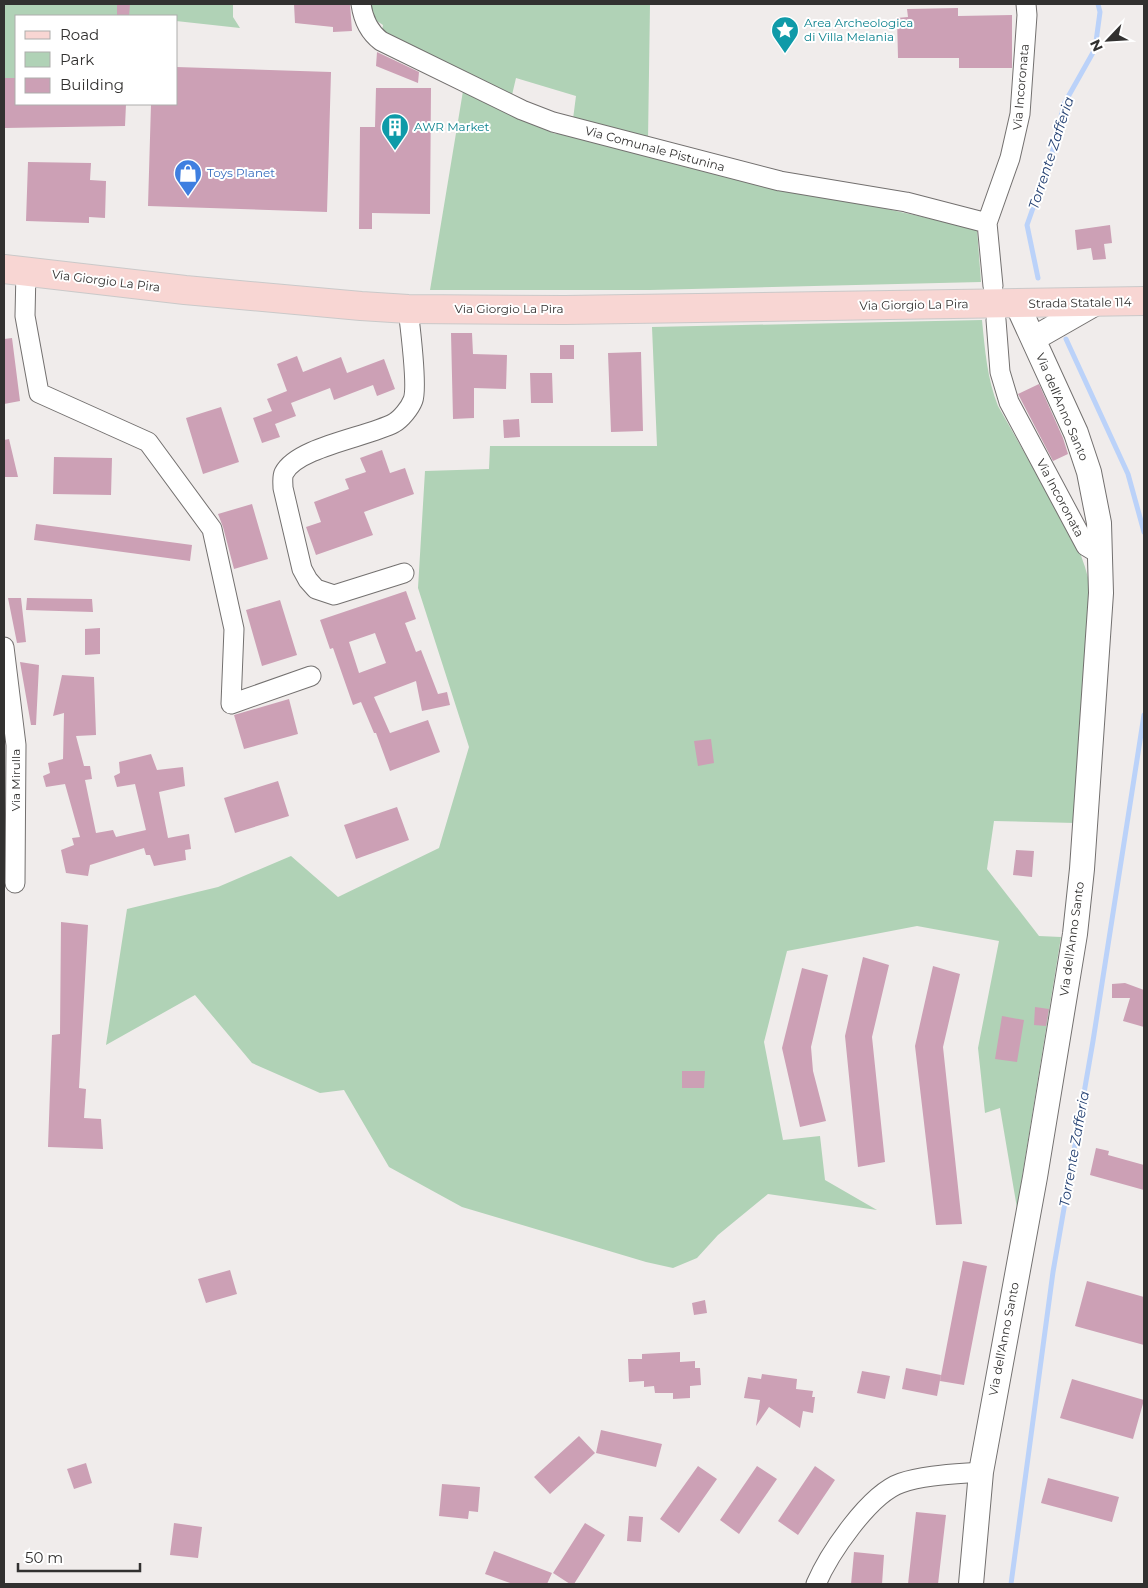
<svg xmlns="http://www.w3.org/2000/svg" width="1148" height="1588" viewBox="0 0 1148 1588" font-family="Montserrat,sans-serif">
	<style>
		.green { fill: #b0d2b6 }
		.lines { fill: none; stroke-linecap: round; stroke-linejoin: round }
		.stream { stroke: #bbd2f9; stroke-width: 5 }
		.building { fill: #cca0b5; fill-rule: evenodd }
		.minor-casing { stroke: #73706f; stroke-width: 21 }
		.tertiary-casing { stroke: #73706f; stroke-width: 26 }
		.primary-casing { stroke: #cac9c9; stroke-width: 30 }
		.minor { stroke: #fff; stroke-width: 19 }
		.tertiary { stroke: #fff; stroke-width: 24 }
		.primary { stroke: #f8d6d3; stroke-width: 28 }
		.labels { text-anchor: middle; stroke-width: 4; stroke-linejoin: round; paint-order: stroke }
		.culture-label { font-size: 12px; fill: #0d838f; stroke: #fff; text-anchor: start }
		.street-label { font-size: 12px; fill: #323130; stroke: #fff }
		.shop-label { font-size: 12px; fill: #366cbe; stroke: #fff; text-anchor: start }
		.water-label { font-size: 14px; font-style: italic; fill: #274374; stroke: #fff }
	</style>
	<rect width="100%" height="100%" fill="#f0eceb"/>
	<path class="green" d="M4 4H233V17L240 28 176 21V16H16V79L4 80Z
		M370 4H650L648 140 573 119 576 96 516 78 512 95 425 57 382 31 383 25 374 19Z
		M464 85 546 127C551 134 556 135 565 133L833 197 977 229 981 282 650 290H430Z
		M982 320C985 350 987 378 998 406L1078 547 1085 567 1090 585 1075 823 994 821 987 869 1039 936 1061 937 1017 1208 1000 1108 985 1113 978 1048 999 941 917 926 787 951 764 1042 783 1140 820 1136 825 1180 877 1210 768 1194 718 1235 697 1258 673 1268 646 1262 462 1207 389 1167 344 1090 320 1093 252 1063 195 995 106 1045 127 909 218 887 291 856 338 897 439 848 469 747 418 588 425 471 489 469 490 446H657L652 327Z"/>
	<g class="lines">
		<path class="stream" d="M1038 278 1027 225 1051 157 1064 104 1095 49 1100 12 1098 4
			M1066 339 1128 474 1144 532
			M1011 1584 1053 1272 1093 1041 1144 715"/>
	</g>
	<path class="building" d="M117 4H130L129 16H117Z
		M294 4H350L352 31 333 32V27L295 23Z
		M958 8V16L1012 15V68H959V58H898L897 18 908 17 907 9Z
		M377 52 419 72 418 83 376 66Z
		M176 67 331 72 327 212 148 206 151 104H176Z
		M4 78H16V104H126L125 126 4 128Z
		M376 88H431L430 214 372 213V229H359L360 127H375Z
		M28 162 91 163 90 180 106 181 105 218 89 217V223L26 221Z
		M1110 225 1112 243 1104 244 1106 259 1093 260 1091 248 1077 250 1075 230Z
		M451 333H472L473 354 507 355 506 389 474 388V418L453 419Z
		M12 338 20 401 4 404V339Z
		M560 345H574V359H560Z
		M641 352 643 431 611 432 608 353Z
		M297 356 303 372 341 357 347 373 384 359 395 389 377 396 373 385 334 400 330 388 291 403 296 416 275 424 280 437 262 443 253 418 272 411 267 399 287 391 277 364Z
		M530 373H552L553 403H531Z
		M1039 384 1063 438 1068 454 1053 461 1018 394Z
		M221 407 239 462 203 474 186 418Z
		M519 419 520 437 504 438 503 420Z
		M9 439 18 477H4V440Z
		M382 450 390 473 405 468 414 494 364 512 373 535 316 555 306 527 321 522 314 502 349 489 345 479 366 472 360 458Z
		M54 457 112 458 111 495 53 494Z
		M252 504 268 559 234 569 223 527 218 514Z
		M36 524 192 545 190 561 34 540Z
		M406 591 416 619 405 623 416 652 421 650 438 694 447 692 450 705 422 711 416 681 374 697 390 733 428 720 440 752 390 771 376 733H374L361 702 353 705 333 648 330 649 320 620ZM375 633 386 663 359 673 349 642Z
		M8 598H21L26 642 17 643Z
		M27 598 92 599 93 612 26 610Z
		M280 600 297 655 262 666 246 610Z
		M100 628V654L85 655V629Z
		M20 662 39 665 36 725H31Z
		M62 675 94 677 96 735 76 736 84 766H90L92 779 85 780 96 833 113 830 116 837 146 830 135 784 117 787 114 776 120 773 119 762 151 754 157 770 183 767 185 786 159 792 168 838 189 834 191 849 185 850 186 860 154 866 150 855H146L144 848 90 865 88 876 66 873 61 850 74 845 72 838 80 837 65 784 46 787 43 776 50 773 48 763 63 759 64 713 53 716Z
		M289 699 298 734 244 749 234 715Z
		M711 739 714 763 698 766 694 741Z
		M278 781 289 816 235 833 224 798Z
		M397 807 409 840 356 859 344 825Z
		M1016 850 1034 851 1032 877 1013 875Z
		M61 922 88 925 79 1088 86 1089 84 1118 101 1119 103 1149 48 1147 52 1035 60 1034Z
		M863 957 889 965 872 1037 885 1162 858 1167 845 1036Z
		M933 966 960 974 943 1047 962 1224 936 1225 915 1046Z
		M802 968 828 975 811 1047 813 1071 826 1121 800 1127 782 1048Z
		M1125 983 1144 990V1027L1123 1021 1130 998H1112V984Z
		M1035 1007 1049 1009 1046 1026 1034 1025Z
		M1002 1016 1024 1020 1017 1062 995 1059Z
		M682 1071H705L704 1088H682Z
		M1096 1148 1109 1151 1108 1155 1144 1165V1190L1090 1175Z
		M963 1261 987 1266 964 1385 940 1381Z
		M230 1270 237 1294 206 1303 198 1279Z
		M1087 1281 1144 1297V1345L1075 1326Z
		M705 1300 707 1313 694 1315 692 1303Z
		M680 1352V1362L695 1361V1368H700L701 1385 690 1386V1398L673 1399V1393H655L654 1386 644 1387V1381L629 1382 628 1359H642V1354Z
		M906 1368 941 1375 937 1396 902 1389Z
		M862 1371 890 1376 885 1399 857 1393Z
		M762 1374 797 1379 796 1389 813 1391 812 1397H815L813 1413 803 1411 800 1428 769 1407 756 1426 760 1400 744 1398 748 1377 761 1379Z
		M1072 1379 1144 1400 1133 1439 1060 1418Z
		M601 1430 662 1444 656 1467 596 1453Z
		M579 1436 595 1453 550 1494 534 1477Z
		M86 1463 92 1483 74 1489 67 1469Z
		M698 1466 717 1479 679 1533 660 1519Z
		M757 1466 777 1479 739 1534 720 1520Z
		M815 1466 835 1480 798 1535 778 1521Z
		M1048 1478 1119 1497 1112 1522 1041 1503Z
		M442 1484 480 1487 478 1512 469 1511 468 1519 439 1516Z
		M916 1512 946 1515 938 1584H908Z
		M629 1516 643 1517 641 1542 627 1541Z
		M174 1523 202 1527 198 1558 170 1555Z
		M585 1523 605 1535 574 1584H570L553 1573Z
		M494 1551 552 1573 547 1584H513L485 1574Z
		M854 1552 884 1555 882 1584H851Z"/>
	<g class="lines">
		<g class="minor-casing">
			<path id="minor" d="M361 4C363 18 369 32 381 41L522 110 553 122 780 181 906 202 987 223
				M26 271 25 316 39 393 148 442 212 529 234 629 231 704 311 676
				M993 286 987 223 1010 158 1020 114 1027 15 1026 4
				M996 320 1000 372 1009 402 1086 546 1101 555
				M404 573 334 595 316 589 308 580 302 569 283 488C283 483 282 477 284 473 297 447 368 437 394 423 401 419 410 408 413 400 418 387 410 326 408 309
				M4 647 16 745 15 883
				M816 1584C829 1554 869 1494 901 1483 923 1475 957 1474 981 1472"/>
		</g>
		<g class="tertiary-casing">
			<path id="tertiary" d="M1033 339 1096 303
				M971 1584 981 1472 1035 1177 1075 934 1082 869 1101 593 1099 523 1089 472 1076 433 1017 304"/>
		</g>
		<g class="primary-casing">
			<path id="primary" d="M4 269 185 290 361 306 408 309 565 310 1144 301"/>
		</g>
		<use href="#minor" class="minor"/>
		<use href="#tertiary" class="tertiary"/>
		<use href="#primary" class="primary"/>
	</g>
	<defs>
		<g id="sight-pin" transform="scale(1.4375)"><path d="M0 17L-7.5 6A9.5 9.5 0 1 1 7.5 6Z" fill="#0f9aa8" stroke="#fff"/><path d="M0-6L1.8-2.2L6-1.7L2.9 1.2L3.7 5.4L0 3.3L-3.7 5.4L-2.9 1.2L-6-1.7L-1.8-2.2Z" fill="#fff"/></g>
		<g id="building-pin" transform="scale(1.4375)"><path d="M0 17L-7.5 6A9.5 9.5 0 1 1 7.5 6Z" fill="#0f9aa8" stroke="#fff"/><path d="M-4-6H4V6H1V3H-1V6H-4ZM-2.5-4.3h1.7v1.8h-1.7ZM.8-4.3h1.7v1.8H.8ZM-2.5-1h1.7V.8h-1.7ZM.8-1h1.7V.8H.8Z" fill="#fff"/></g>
		<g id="shop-pin" transform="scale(1.4375)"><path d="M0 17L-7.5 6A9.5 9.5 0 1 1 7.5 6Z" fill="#3f7fe0" stroke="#fff"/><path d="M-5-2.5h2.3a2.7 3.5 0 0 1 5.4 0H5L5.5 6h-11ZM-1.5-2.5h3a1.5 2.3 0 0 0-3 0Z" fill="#fff"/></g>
	</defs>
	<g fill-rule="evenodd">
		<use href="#sight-pin" x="785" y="30"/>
		<use href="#building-pin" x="395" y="127"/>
		<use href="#shop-pin" x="188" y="173"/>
	</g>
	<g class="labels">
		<g class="culture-label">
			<text x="804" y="27">Area Archeologica<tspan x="804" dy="14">di Villa Melania</tspan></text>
			<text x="414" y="131">AWR Market</text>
		</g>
		<g class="street-label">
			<text transform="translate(1021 87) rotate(-85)" y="4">Via Incoronata</text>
			<text transform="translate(655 149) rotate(15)" y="4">Via Comunale Pistunina</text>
			<text transform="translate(106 281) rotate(7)" y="4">Via Giorgio La Pira</text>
			<text transform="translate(1080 303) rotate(-1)" y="4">Strada Statale 114</text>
			<text transform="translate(914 305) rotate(-1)" y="4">Via Giorgio La Pira</text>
			<text x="509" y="313">Via Giorgio La Pira</text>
			<text transform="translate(1062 407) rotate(67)" y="4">Via dell'Anno Santo</text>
			<text transform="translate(1060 498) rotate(62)" y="4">Via Incoronata</text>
			<text transform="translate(16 780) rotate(-90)" y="4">Via Mirulla</text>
			<text transform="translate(1072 939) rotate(-82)" y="4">Via dell'Anno Santo</text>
			<text transform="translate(1004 1339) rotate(-79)" y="4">Via dell'Anno Santo</text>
		</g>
		<g class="shop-label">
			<text x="207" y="177">Toys Planet</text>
		</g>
		<g class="water-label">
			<text transform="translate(1051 153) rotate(-72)" y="5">Torrente Zafferia</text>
			<text transform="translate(1074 1149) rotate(-80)" y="5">Torrente Zafferia</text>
		</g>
	</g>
	<rect width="1148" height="1588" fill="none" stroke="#323130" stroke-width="10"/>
	<rect x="15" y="15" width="162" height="90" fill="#ffffff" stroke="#adadac"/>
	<rect x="25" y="31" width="25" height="8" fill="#f8d6d3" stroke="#adadac"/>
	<text x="60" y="40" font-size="15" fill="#323130">Road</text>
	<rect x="25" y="52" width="25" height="15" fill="#b0d2b6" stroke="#adadac"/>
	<text x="60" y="65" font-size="15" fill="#323130">Park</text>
	<rect x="25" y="78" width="25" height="15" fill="#cca0b5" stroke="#adadac"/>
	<text x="60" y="90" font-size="15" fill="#323130">Building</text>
	<g transform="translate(1108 40) rotate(245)" stroke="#ffffff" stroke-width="4" paint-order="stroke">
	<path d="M0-4L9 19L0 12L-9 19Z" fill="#323130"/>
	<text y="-8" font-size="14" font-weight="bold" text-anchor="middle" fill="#323130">N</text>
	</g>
	<path d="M18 1563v8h122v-8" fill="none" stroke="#323130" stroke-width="2.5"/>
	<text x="25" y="1563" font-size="15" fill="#323130" stroke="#ffffff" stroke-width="4" paint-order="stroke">50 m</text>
</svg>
